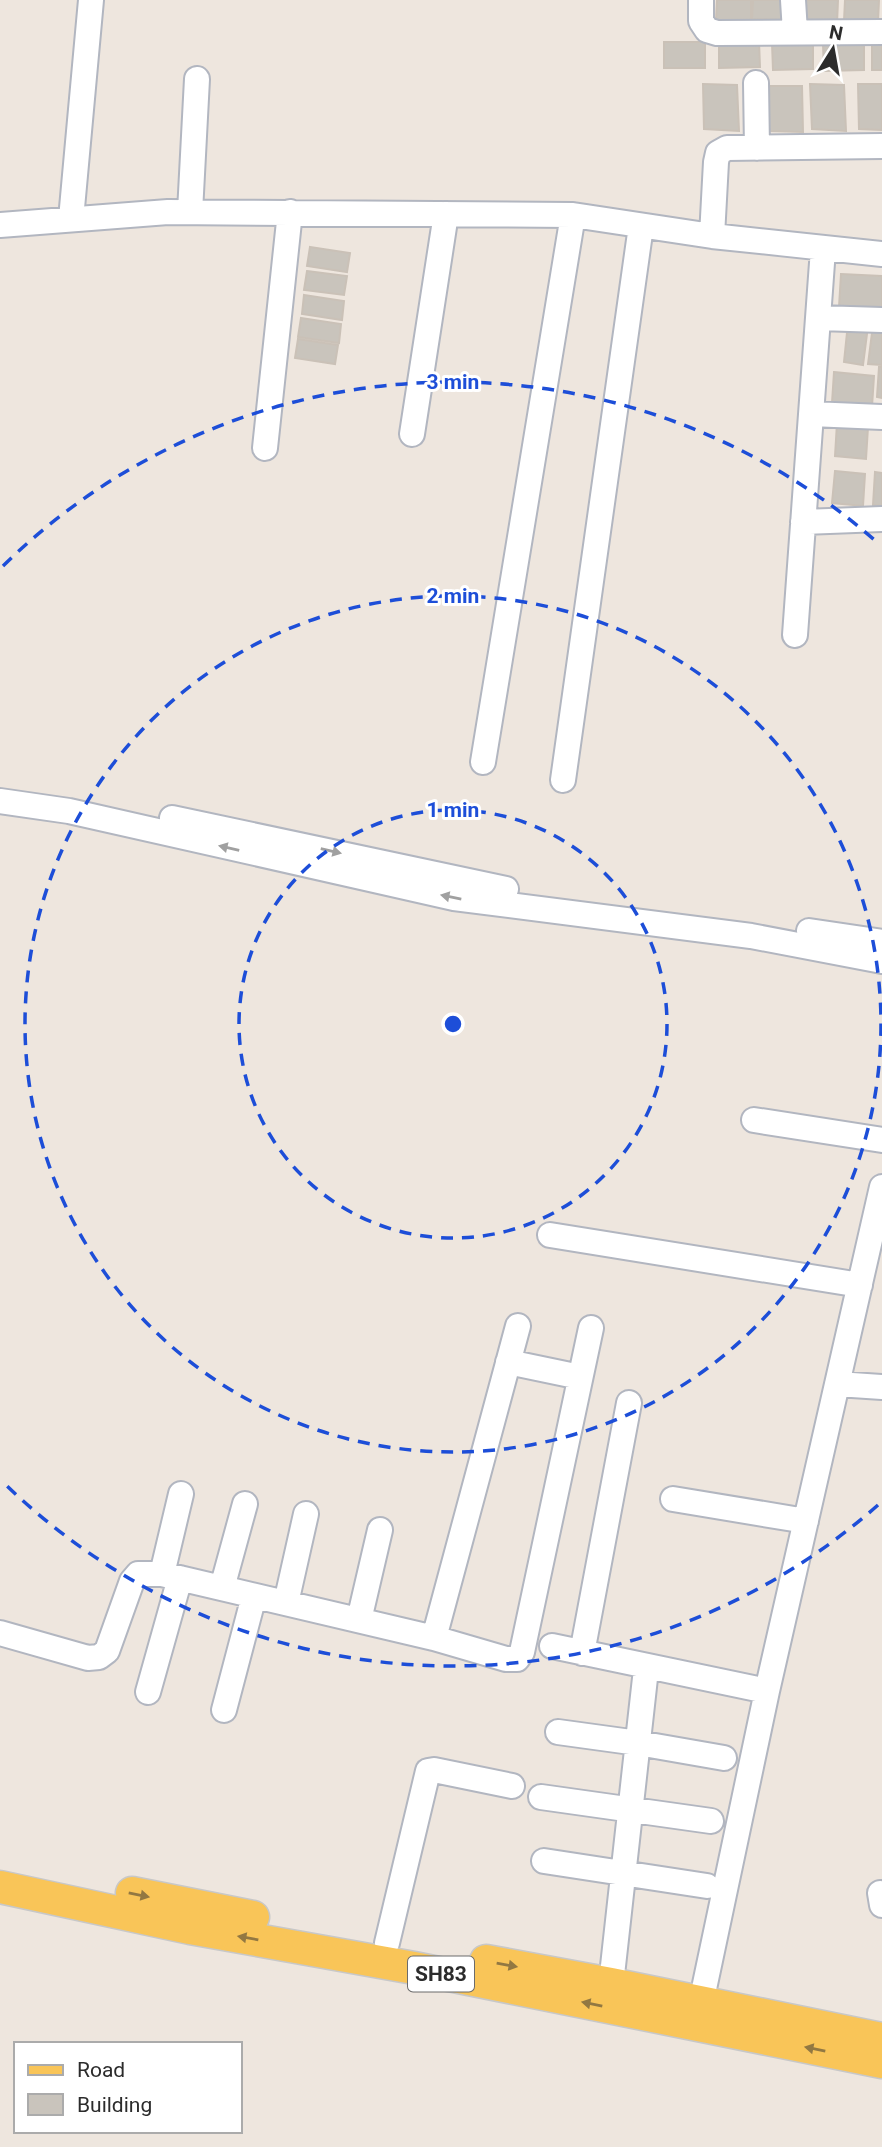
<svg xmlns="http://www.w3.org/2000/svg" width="882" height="2147" viewBox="0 0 882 2147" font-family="Roboto,sans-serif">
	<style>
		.building { fill: #c9c4bc; stroke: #cac1b7; stroke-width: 2 }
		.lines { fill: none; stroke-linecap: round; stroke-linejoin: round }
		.minor-casing { stroke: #b2b6c0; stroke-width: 28 }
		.major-casing { stroke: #c8c8c8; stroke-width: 35 }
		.minor { stroke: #fff; stroke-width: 24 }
		.major { stroke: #f9c558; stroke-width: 32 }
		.oneway { fill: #a0a0a0 }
		.oneway2 { fill: #927842 }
		.ring { fill: none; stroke: #1d4ed8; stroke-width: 3.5; stroke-dasharray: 12 9 }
		.labels { text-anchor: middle; stroke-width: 6; stroke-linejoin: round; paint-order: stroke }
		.shield { fill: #fff; stroke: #6b6b6b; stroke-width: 2 }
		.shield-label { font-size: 21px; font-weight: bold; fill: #2c2c2c }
		.centre { fill: #1d4ed8; stroke: #fff; stroke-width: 3.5 }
		.ring-label { font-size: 21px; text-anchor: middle; font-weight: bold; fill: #1d4ed8; stroke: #fff; stroke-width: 6; stroke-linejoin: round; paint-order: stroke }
	</style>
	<rect width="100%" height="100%" fill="#eee6de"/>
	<path class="building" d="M717 0H751V21L716 20Z
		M753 0H787L786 20 752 19Z
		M804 0H838L837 24 803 22Z
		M845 0H879L878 22 844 21Z
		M719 41H759L760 67 719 68Z
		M664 42H705V68H664Z
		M772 43H813V69L773 70Z
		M823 44H864V70L824 71Z
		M872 44H882V70H872Z
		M703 84 737 85 739 131 704 129Z
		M810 84 844 85 846 131 812 129Z
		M858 84H882V130L859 129Z
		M768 86H802L803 132 769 131Z
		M310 247 350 253 347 272 307 266Z
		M307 271 347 276 344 295 304 290Z
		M841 274 882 276V310L839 307Z
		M304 295 344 301 342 320 302 314Z
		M301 318 341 324 339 343 298 337Z
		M848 323 868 326 863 365 844 362Z
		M873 325 882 326V365L868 364Z
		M298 339 338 345 335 364 295 358Z
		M879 367H882V398L877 397Z
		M834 372 874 376 872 407 832 403Z
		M837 423 868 427 866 459 835 456Z
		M835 471 865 474 863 506 832 503Z
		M875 472 882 473V506L873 505Z"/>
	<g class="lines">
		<g class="minor-casing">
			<path id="minor" d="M701 0V21L707 30 717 33 882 32
				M793 0 795 32
				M756 83 757 148
				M190 212 197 79
				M71 219 91 0
				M0 225 168 212 573 215 712 236 882 254
				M712 236 716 162 718 153 727 148 882 146
				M818 318 882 320
				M811 414 882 417
				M412 434 446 214
				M265 448 290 212
				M803 522 882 519
				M795 635 823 249
				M483 762 573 215
				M563 780 641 226
				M0 801 69 811 454 898 751 936 882 961
				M172 818 506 889
				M809 931 882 942
				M754 1120 882 1140
				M550 1235 860 1285
				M508 1362 580 1377
				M837 1384 882 1387
				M673 1499 806 1521
				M162 1574 181 1494
				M222 1588 245 1504
				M286 1603 306 1514
				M359 1620 380 1530
				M0 1633 88 1658 99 1657 107 1651 132 1581 138 1574H162L434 1638 506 1659H517L522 1652 591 1328
				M434 1638 518 1326
				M552 1646 767 1691
				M582 1653 629 1403
				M148 1692 180 1578
				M224 1710 254 1596
				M558 1732 638 1743 724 1758
				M541 1797 711 1821
				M544 1861 707 1886
				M880 1893 882 1905
				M387 1943 428 1771 434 1770 512 1786
				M611 1984 645 1678
				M701 2003 767 1691 882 1187"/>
		</g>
		<g class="major-casing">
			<path id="major" d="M0 1887 190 1928 414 1968 882 2062
				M132 1893 253 1917
				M486 1961 611 1984 882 2039"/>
		</g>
		<use href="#minor" class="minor"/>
		<use href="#major" class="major"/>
	</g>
	<defs><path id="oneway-solid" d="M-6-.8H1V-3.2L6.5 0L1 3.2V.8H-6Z" transform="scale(1.75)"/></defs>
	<g class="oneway">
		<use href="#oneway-solid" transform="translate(229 848) rotate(-167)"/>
		<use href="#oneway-solid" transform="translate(331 851) rotate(13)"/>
		<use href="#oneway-solid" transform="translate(451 897) rotate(-169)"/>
	</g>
	<g class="oneway2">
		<use href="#oneway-solid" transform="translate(139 1895) rotate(11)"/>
		<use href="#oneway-solid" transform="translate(248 1938) rotate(-170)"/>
		<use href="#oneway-solid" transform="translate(507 1965) rotate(10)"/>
		<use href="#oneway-solid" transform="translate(592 2004) rotate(-169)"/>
		<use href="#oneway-solid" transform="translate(815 2049) rotate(-169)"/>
	</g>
	<g class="ring">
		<circle cx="453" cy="1024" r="214"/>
		<circle cx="453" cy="1024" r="428"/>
		<path d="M878 1505A642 642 0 0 1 3 1482M3 566A642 642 0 0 1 878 543"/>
	</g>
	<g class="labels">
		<rect class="shield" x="408" y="1956.5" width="66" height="35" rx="5"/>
		<g class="shield-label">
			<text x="441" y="1981">SH83</text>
		</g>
	</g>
	<circle cx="453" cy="1024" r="10" class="centre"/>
	<g class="ring-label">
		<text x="453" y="389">3 min</text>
		<text x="453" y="603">2 min</text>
		<text x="453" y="817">1 min</text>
	</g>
	<rect x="14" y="2042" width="228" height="91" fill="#ffffff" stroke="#ababab" stroke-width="2"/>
	<rect x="28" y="2065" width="35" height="10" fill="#f9c558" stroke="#ababab" stroke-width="2"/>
	<text x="77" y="2077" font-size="21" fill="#2c2c2c">Road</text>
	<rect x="28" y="2094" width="35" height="21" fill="#c9c4bc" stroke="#ababab" stroke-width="2"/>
	<text x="77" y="2112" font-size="21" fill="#2c2c2c">Building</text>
	<g transform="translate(833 49) rotate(11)" stroke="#ffffff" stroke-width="5" paint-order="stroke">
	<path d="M0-5L12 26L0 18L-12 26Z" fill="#2c2c2c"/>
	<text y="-10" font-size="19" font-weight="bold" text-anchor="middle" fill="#2c2c2c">N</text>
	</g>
</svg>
